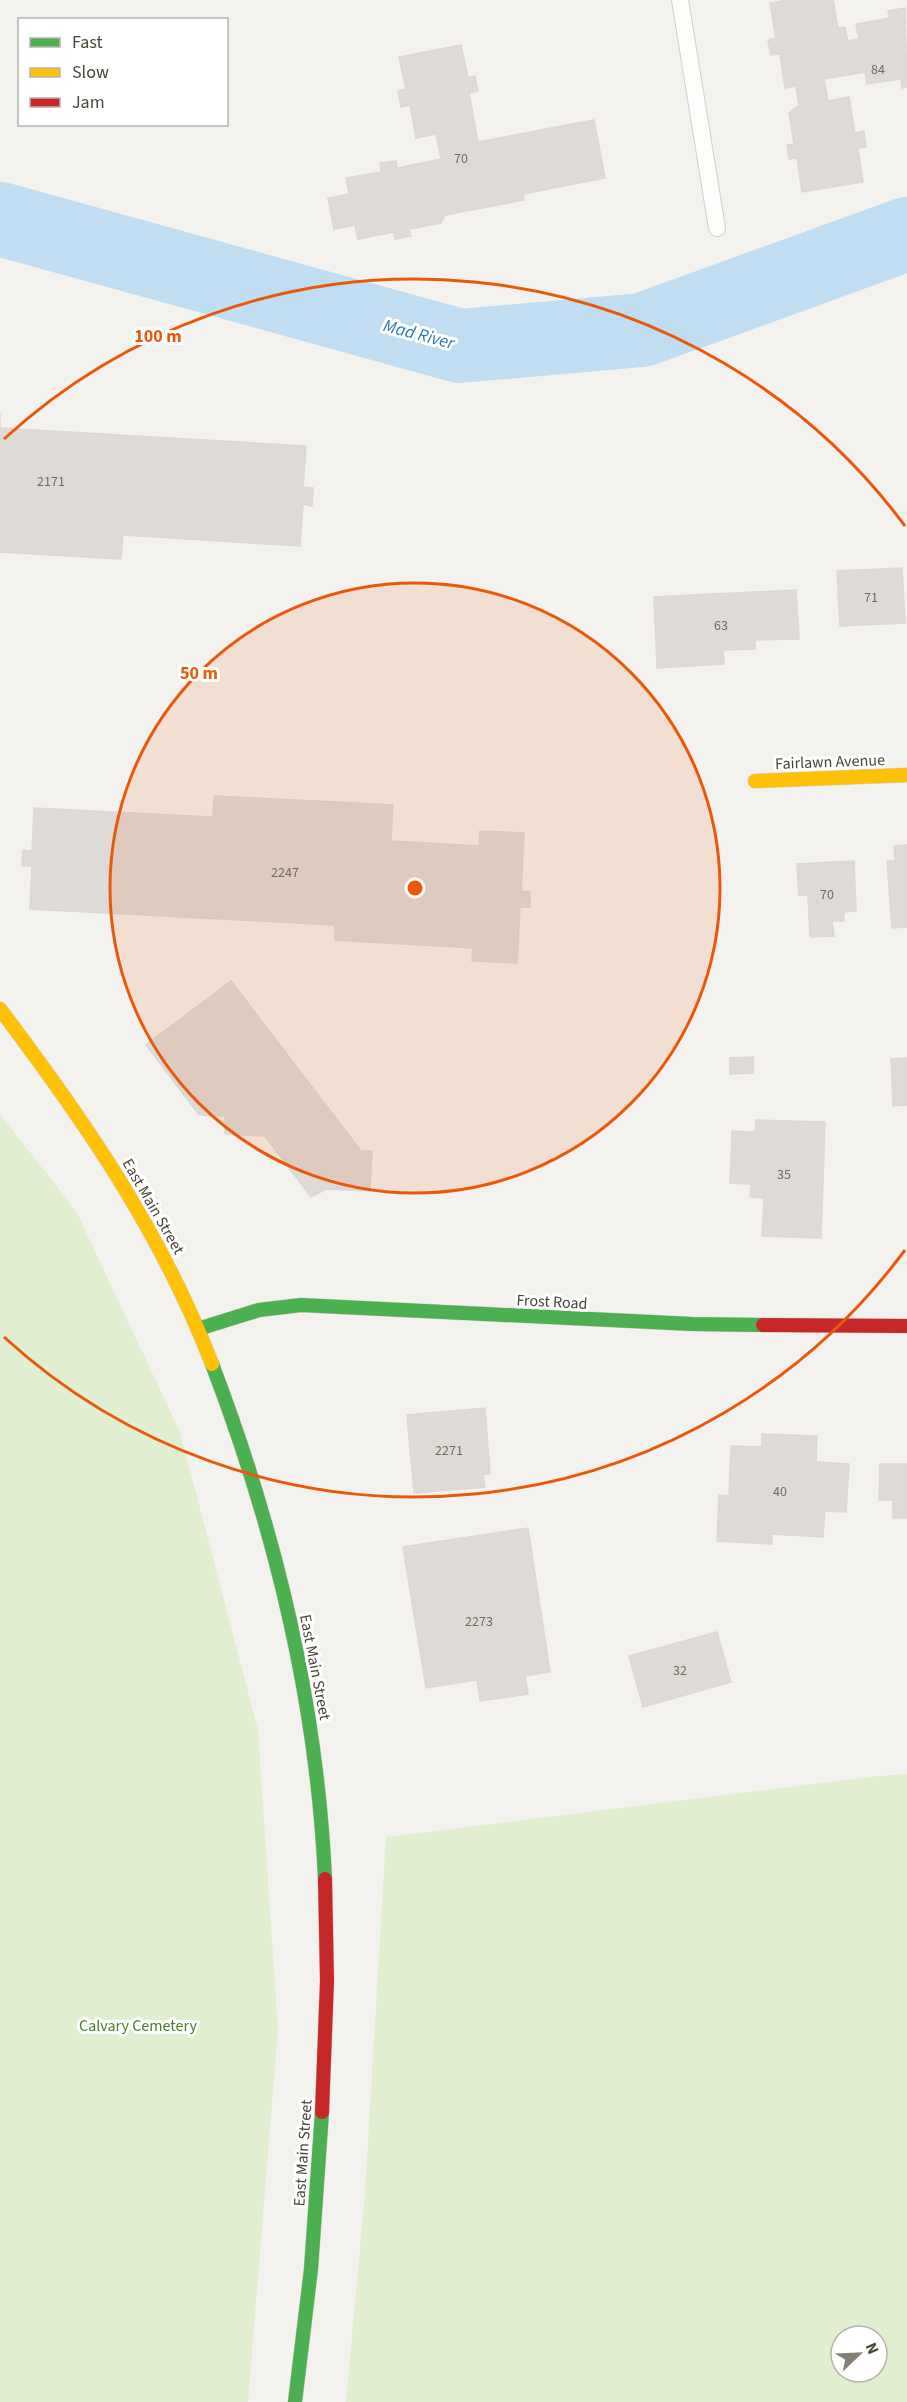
<svg xmlns="http://www.w3.org/2000/svg" width="907" height="2402" viewBox="0 0 907 2402" font-family="'Source Sans 3',sans-serif">
	<style>
		.green { fill: #e1eecf; fill-rule: evenodd }
		.lines { fill: none; stroke-linecap: round; stroke-linejoin: round }
		.river { stroke: #c0ddf1; stroke-width: 74 }
		.building { fill: #dedbd6; stroke: #dcd9d4; stroke-width: 1.5 }
		.lane-casing { stroke: #d2d0cb; stroke-width: 18 }
		.fast-casing { stroke: #d3cfc5; stroke-width: 15 }
		.slow-casing { stroke: #d3cfc5; stroke-width: 15 }
		.jam-casing { stroke: #d3cfc5; stroke-width: 15 }
		.lane { stroke: #fdfdfc; stroke-width: 16 }
		.fast { stroke: #4caf50; stroke-width: 14 }
		.slow { stroke: #ffc107; stroke-width: 14 }
		.jam { stroke: #c62828; stroke-width: 14 }
		.ring { fill: none; stroke: #e8590c; stroke-width: 3 }
		.labels { text-anchor: middle; stroke-width: 6; stroke-linejoin: round; paint-order: stroke }
		.number-label { font-size: 14px; fill: #706a61 }
		.street-label { font-size: 16px; fill: #4b4439; stroke: #fff }
		.park-label { font-size: 16px; fill: #4a7f2a; stroke: #fff }
		.water-label { font-size: 18px; font-style: italic; fill: #2e7ab2; stroke: #fff }
		.centre { fill: #e8590c; stroke: #fff; stroke-width: 3 }
		.ring-label { font-size: 18px; text-anchor: middle; font-weight: bold; fill: #e8590c; stroke: #fff; stroke-width: 6; stroke-linejoin: round; paint-order: stroke }
	</style>
	<rect width="100%" height="100%" fill="#f4f2ee"/>
	<path class="green" d="M0 1114 76 1211 180 1432 258 1730 278 2030 248 2402H0Z
		M907 1774V2402H346L365 2193 386 1837 879 1776ZM841 2336H877V2372H841Z"/>
	<g class="lines">
		<path class="river" d="M0 219 460 346 642 330 907 234"/>
	</g>
	<path class="building" d="M786 0H833L838 28 845 27 848 41 859 39 856 24 890 18 888 11 905 8 907 87 902 88 901 79 867 84 865 72 824 79 828 101 849 97 855 133 864 131 866 147 858 148 863 182 802 192 797 158 789 159 787 145 794 144 789 113 799 105 796 86 785 88 780 54 771 55 768 40 776 38 770 3Z
		M461 45 468 78 475 76 478 91 469 93 478 142 594 120 605 178 523 194 524 200 445 215 441 223 409 229 411 236 395 239 394 232 358 239 355 225 334 229 328 198 349 194 346 178 381 172 380 163 396 161 397 168 441 159 436 134 416 138 410 105 401 107 398 91 406 89 399 57Z
		M0 413V428L306 446 303 487 313 488 312 506 303 504 300 546 123 535 121 559 0 552Z
		M902 568 905 623 840 626 837 571Z
		M796 590 799 639 755 640V649L723 650 724 664 657 668 654 597Z
		M214 796 393 805 391 841 479 846 480 831 524 833 521 891 530 892V907H520L517 963 472 961 473 948 335 940V925L30 909 32 866H22L23 850 32 851 34 808 213 817Z
		M907 845V927L892 928 887 861H895L894 846Z
		M854 861 856 911 844 912V921H832L834 936 810 937 808 895H799L797 864Z
		M231 981 361 1151H372L370 1191 326 1189 311 1197 265 1136 225 1134V1116L199 1115 146 1045Z
		M753 1057V1073L730 1074V1058Z
		M907 1058V1105L893 1106 891 1059Z
		M756 1120 825 1122 821 1238 762 1236 764 1198 750 1197 751 1184 730 1183 732 1131 755 1132Z
		M485 1408 490 1474H483L485 1487 414 1493 407 1415Z
		M762 1434 817 1436 816 1462 849 1464 846 1512 825 1511 823 1537 772 1534V1544L717 1541 719 1495 729 1496 731 1446 762 1447Z
		M880 1464H907V1518H893V1500H879Z
		M528 1528 550 1672 525 1676 528 1694 480 1701 477 1680 426 1688 403 1547Z
		M717 1632 731 1682 643 1707 629 1656Z"/>
	<g class="lines">
		<g class="lane-casing">
			<path id="lane" d="M680 0 717 228"/>
		</g>
		<g class="fast-casing">
			<path id="fast" d="M198 1329 259 1310 301 1305 692 1324 763 1325
				M212 1364C275 1529 317 1702 325 1879
				M295 2402 311 2269 322 2112"/>
		</g>
		<g class="slow-casing">
			<path id="slow" d="M755 781 907 775
				M0 1009C86 1123 160 1230 212 1364"/>
		</g>
		<g class="jam-casing">
			<path id="jam" d="M763 1325 907 1326
				M322 2112 327 1981 325 1879"/>
		</g>
		<use href="#lane" class="lane"/>
		<use href="#fast" class="fast"/>
		<use href="#slow" class="slow"/>
		<use href="#jam" class="jam"/>
	</g>
	<circle cx="415" cy="888" r="305" fill="#e8590c" fill-opacity=".12"/>
	<g class="ring">
		<circle cx="415" cy="888" r="305"/>
		<path d="M905 1250A609 609 0 0 1 4 1337M4 439A609 609 0 0 1 905 526"/>
	</g>
	<g class="labels">
		<g class="number-label">
			<text x="878" y="74">84</text>
			<text x="461" y="163">70</text>
			<text x="51" y="486">2171</text>
			<text x="871" y="602">71</text>
			<text x="721" y="630">63</text>
			<text x="285" y="877">2247</text>
			<text x="827" y="899">70</text>
			<text x="784" y="1179">35</text>
			<text x="449" y="1455">2271</text>
			<text x="780" y="1496">40</text>
			<text x="479" y="1626">2273</text>
			<text x="680" y="1675">32</text>
		</g>
		<g class="street-label">
			<text transform="translate(830 761) rotate(-2)" y="6">Fairlawn Avenue</text>
			<text transform="translate(154 1206) rotate(60)" y="6">East Main Street</text>
			<text transform="translate(552 1301) rotate(3)" y="6">Frost Road</text>
			<text transform="translate(316 1667) rotate(79)" y="6">East Main Street</text>
			<text transform="translate(302 2153) rotate(-86)" y="6">East Main Street</text>
		</g>
		<g class="park-label">
			<text x="138" y="2031">Calvary Cemetery</text>
		</g>
		<g class="water-label">
			<text transform="translate(419 334) rotate(15)" y="6">Mad River</text>
		</g>
	</g>
	<circle cx="415" cy="888" r="9" class="centre"/>
	<g class="ring-label">
		<text x="158" y="342">100 m</text>
		<text x="199" y="679">50 m</text>
	</g>
	<rect x="18" y="18" width="210" height="108" fill="#ffffff" stroke="#b7b4b0" stroke-width="1.5"/>
	<rect x="30" y="38" width="30" height="9" fill="#4caf50" stroke="#b7b4b0" stroke-width="1.5"/>
	<text x="72" y="48" font-size="18" fill="#4b4439">Fast</text>
	<rect x="30" y="68" width="30" height="9" fill="#ffc107" stroke="#b7b4b0" stroke-width="1.5"/>
	<text x="72" y="78" font-size="18" fill="#4b4439">Slow</text>
	<rect x="30" y="98" width="30" height="9" fill="#c62828" stroke="#b7b4b0" stroke-width="1.5"/>
	<text x="72" y="108" font-size="18" fill="#4b4439">Jam</text>
	<g transform="translate(859 2354) rotate(67)"><circle r="28" fill="#ffffff" stroke="#b7b4b0" stroke-width="1.5"/>
	<path d="M0-4.5L10 22L0 15L-10 22Z" fill="#868178"/>
	<text y="-9" font-size="16" font-weight="bold" text-anchor="middle" fill="#4b4439">N</text>
	</g>
</svg>
